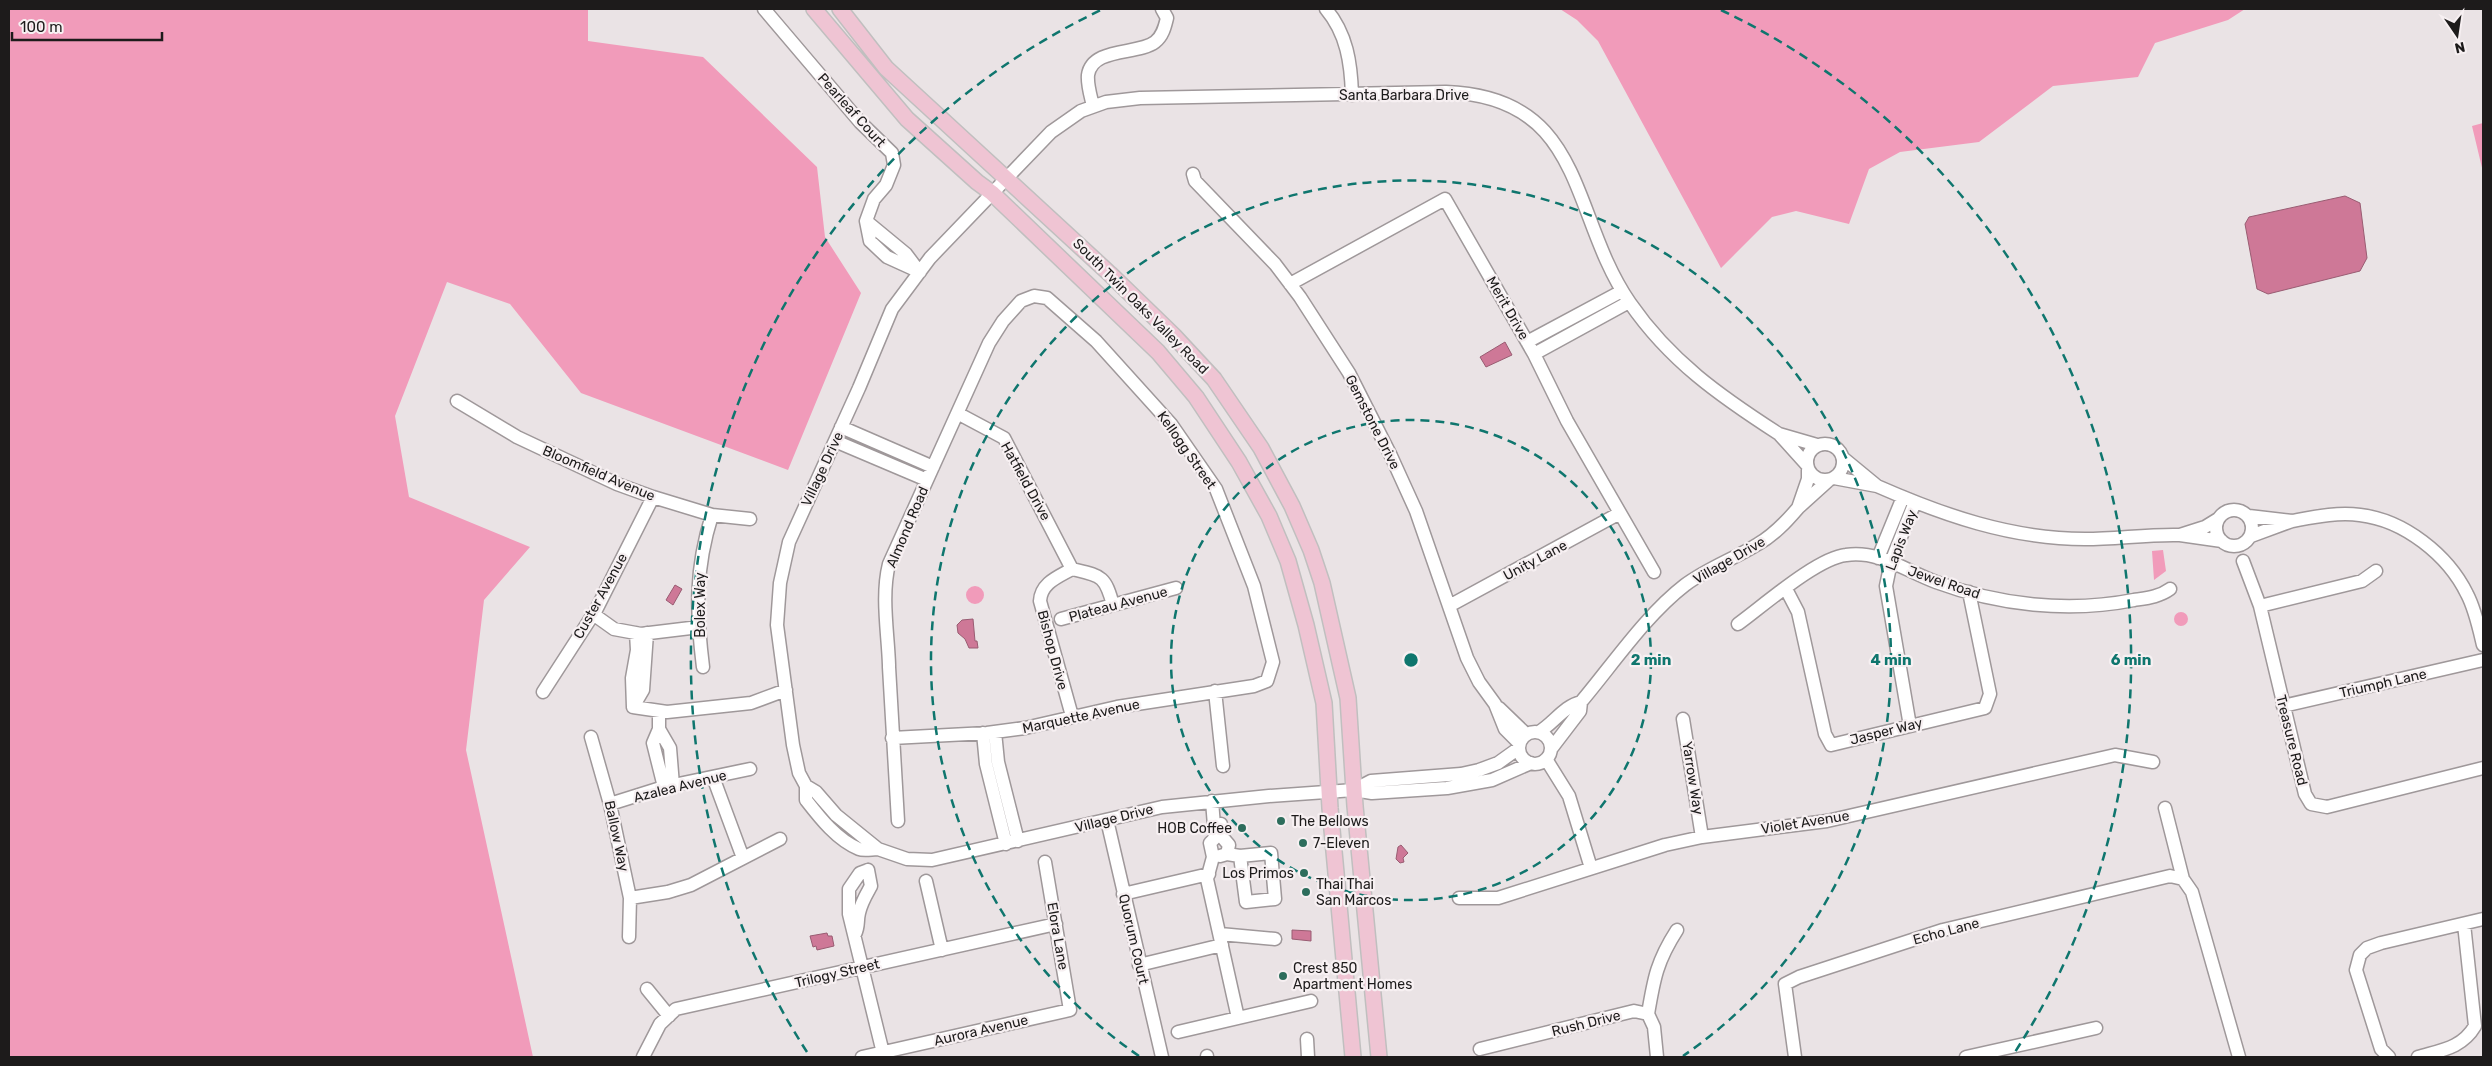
<svg xmlns="http://www.w3.org/2000/svg" width="2492" height="1066" viewBox="0 0 2492 1066" font-family="Rubik,sans-serif">
	<style>
		.green { fill: #f19bba }
		.water { fill: #ce7897; stroke: #995c72 }
		.lines { fill: none; stroke-linecap: round; stroke-linejoin: round }
		.minor-casing { stroke: #9f989a; stroke-width: 15 }
		.major-casing { stroke: #c0bfbf; stroke-width: 18 }
		.minor { stroke: #fff; stroke-width: 12 }
		.major { stroke: #efc4d3; stroke-width: 15 }
		.ring { fill: none; stroke: #0f766e; stroke-width: 2.5; stroke-dasharray: 9 6 }
		.poi-dot { fill: #2d6d5c; stroke: #f7f0f2; stroke-width: 2 }
		.labels { text-anchor: middle; stroke-width: 4.5; stroke-linejoin: round; paint-order: stroke }
		.street-label { font-size: 14px; fill: #1d1b1b; stroke: #f7f0f2 }
		.poi-label { font-size: 14px; fill: #1d1b1b; stroke: #f7f0f2; text-anchor: start }
		.centre { fill: #0f766e; stroke: #f7f0f2; stroke-width: 2.5 }
		.ring-label { font-size: 15px; text-anchor: middle; font-weight: bold; fill: #0f766e; stroke: #f7f0f2; stroke-width: 4.5; stroke-linejoin: round; paint-order: stroke }
	</style>
	<rect width="100%" height="100%" fill="#eae3e5"/>
	<path class="green" d="M9 9H588V41L703 57 817 167 825 237 861 293 788 470 581 393 510 304 447 282 395 416 409 497 530 547 484 600 466 750 533 1057H9Z
		M1560 9H2245L2228 20 2155 43 2138 77 2053 86 1979 142 1900 152 1869 169 1849 224 1796 211 1772 217 1721 268 1598 41 1577 20Z
		M2483 123V172L2472 126Z
		M2163 550 2166 571 2154 580 2152 551Z
		M966 595a9 9 0 1 1 18 0a9 9 0 1 1-18 0Z
		M2174 619a7 7 0 1 1 14 0a7 7 0 1 1-14 0Z"/>
	<path class="water" d="M2345 196 2360 203 2367 258 2360 271 2268 294 2257 289 2245 224 2249 217Z
		M1505 342 1512 355 1486 367 1480 357Z
		M675 585 682 589 673 605 666 600Z
		M973 619 975 641H977L978 648H969L965 639 958 633 957 625 962 620Z
		M1401 845 1408 853 1403 858 1404 862 1400 863 1396 859 1398 847Z
		M1292 930 1311 931V941L1292 939Z
		M827 933 828 936H832L834 946 817 950 816 946 813 947 810 936Z"/>
	<g class="lines">
		<g class="minor-casing">
			<path id="minor" d="M764 9 860 122 892 153 894 165 886 185 874 199 866 221 870 241 887 257 920 272
				M1326 9C1347 34 1351 63 1352 95
				M1093 106C1091 97 1087 85 1088 75 1092 47 1138 55 1155 42 1163 36 1165 26 1167 18L1162 9
				M1193 174 1195 181 1275 264 1300 297 1349 373 1391 456 1416 511 1467 658 1479 682 1495 704 1505 729 1519 743
				M866 221 906 254 918 270
				M1290 284 1445 199 1534 354 1567 421 1654 572
				M1527 342 1622 291
				M1534 354 1629 302
				M457 401 517 437 617 484 653 497 712 515 750 519
				M959 414 1004 438 1072 569
				M841 427 933 467
				M835 441 927 480
				M1807 462a18 18 0 1 1 36 0a18 18 0 1 1-36 0Z
				M1807 465 1779 434 1817 445
				M1808 470V479L1798 508 1829 480
				M1834 478 1877 486 1843 458
				M1877 486C1943 515 2011 539 2085 539 2117 539 2148 534 2180 535
				M2216 528a18 18 0 1 1 36 0a18 18 0 1 1-36 0Z
				M2249 516 2292 521 2251 536
				M2218 519 2205 527 2180 535 2222 541
				M2292 521C2314 517 2337 512 2360 515 2404 520 2448 555 2467 594 2475 609 2479 628 2483 645
				M1878 558 1903 497
				M2243 561 2260 606 2305 794 2311 804 2327 807 2483 768
				M1072 569C1101 576 1105 575 1113 605
				M1786 589 1798 612 1825 734 1831 745 1985 708 1990 694 1969 592
				M1449 606 1620 513
				M2260 606 2362 581 2376 571
				M593 614 614 629 641 634 699 627
				M1061 619 1176 588
				M1738 624C1763 606 1817 558 1846 555 1879 550 1906 571 1936 582 1998 605 2068 613 2134 600 2147 598 2159 597 2170 589
				M703 667C696 611 695 569 712 515
				M1215 691 1223 766
				M543 692 596 610 653 497
				M2283 706 2483 660
				M633 707 667 712 751 703 786 690
				M633 707 643 690 647 633
				M633 707 632 678 637 650 636 633
				M1499 708 1526 734
				M659 711V729L653 743 664 787
				M1072 716 1040 601C1041 583 1058 577 1072 569
				M1683 719 1702 837
				M1910 726 1886 586 1891 562 1915 502
				M659 729 670 748 673 785
				M995 732 998 762 1018 841
				M1539 732C1554 723 1564 706 1581 702
				M1519 748a16 16 0 1 1 32 0a16 16 0 1 1-32 0Z
				M983 733 986 764 1006 844
				M591 737 610 804 630 898 629 937
				M892 738 987 733 1025 728 1117 707 1254 686 1267 681 1273 662 1254 586 1216 489 1171 424 1096 341 1047 298 1034 296 1021 301 1003 321 989 343 889 564C881 596 888 633 889 665V667C892 719 895 770 898 821
				M1551 749 1580 711 1581 702C1613 664 1646 615 1685 585 1708 568 1734 559 1758 544 1774 535 1786 522 1798 508
				M1546 759 1569 796 1591 868
				M713 777 743 858
				M806 786 816 792 836 815 878 849 907 859 932 860 1162 807 1269 796 1354 790 1372 793 1447 788 1492 780 1531 763
				M1354 790 1371 781 1461 774 1479 770 1498 763 1519 748
				M1212 801 1215 838 1210 843 1213 857 1207 879 1238 1018
				M610 804 664 787 750 769
				M2165 808 2183 879 2192 892 2239 1057
				M1107 820 1162 1057
				M878 849C872 849 864 851 859 849 837 840 820 818 806 800V786L799 773 793 745 777 625 780 583 789 542 859 388 892 309 930 258 1051 132 1081 111 1106 102 1140 98 1446 92C1587 97 1569 215 1630 303 1670 361 1720 396 1779 434
				M1227 854 1240 856 1271 853 1275 899 1246 902 1240 856
				M1220 856 1227 854 1229 845 1223 838 1221 824
				M868 870 860 873 849 889V914L883 1053
				M926 881 942 950
				M1123 894 1209 874
				M630 898 668 892 691 885 780 839
				M1459 898H1498L1665 845 1702 837 1827 821 2115 755 2153 762
				M855 934C859 927 857 921 859 913 861 903 866 895 871 886L868 870
				M1220 934 1275 939
				M1139 965 1222 945
				M647 989 669 1016
				M1648 1014C1654 978 1657 961 1677 930
				M1648 1014 1654 1027 1657 1057
				M1178 1032 1311 1001
				M1307 1039 1308 1057
				M1480 1049 1634 1011 1648 1014
				M1207 1056V1057
				M643 1057 660 1024 676 1009 1056 924
				M862 1057 1070 1010 1045 862
				M1795 1057 1785 984 1799 977 1943 930 2170 876 2183 879
				M1966 1057 2096 1028
				M2389 1057 2381 1049 2356 970 2360 955 2367 948 2381 943 2483 919
				M2418 1057C2442 1050 2462 1048 2475 1026L2464 924"/>
		</g>
		<g class="major-casing">
			<path id="major" d="M814 9 907 119 977 182 992 193 1158 352 1196 397 1239 462 1269 516 1288 561 1306 625 1324 703 1330 808 1353 1057
				M840 9 886 68 1110 274 1174 336 1214 379 1261 448 1292 506 1311 550 1322 583 1348 698 1355 806 1379 1057"/>
		</g>
		<use href="#minor" class="minor"/>
		<use href="#major" class="major"/>
	</g>
	<g class="ring">
		<circle cx="1411" cy="660" r="240"/>
		<path d="M1139 1056A480 480 0 1 1 1683 1056"/>
		<path d="M807 1052A720 720 0 0 1 1101 10M1721 10A720 720 0 0 1 2015 1052"/>
	</g>
	<g class="poi-dot">
		<circle cx="1281" cy="821" r="5"/>
		<circle cx="1242" cy="828" r="5"/>
		<circle cx="1303" cy="843" r="5"/>
		<circle cx="1304" cy="873" r="5"/>
		<circle cx="1306" cy="892" r="5"/>
		<circle cx="1283" cy="976" r="5"/>
	</g>
	<g class="labels">
		<g class="street-label">
			<text x="1404" y="100">Santa Barbara Drive</text>
			<text transform="translate(852 110) rotate(48)" y="5">Pearleaf Court</text>
			<text transform="translate(1141 306) rotate(45)" y="5">South Twin Oaks Valley Road</text>
			<text transform="translate(1508 308) rotate(60)" y="5">Merit Drive</text>
			<text transform="translate(1373 422) rotate(63)" y="5">Gemstone Drive</text>
			<text transform="translate(1187 450) rotate(55)" y="5">Kellogg Street</text>
			<text transform="translate(822 469) rotate(-65)" y="5">Village Drive</text>
			<text transform="translate(599 473) rotate(23)" y="5">Bloomfield Avenue</text>
			<text transform="translate(1026 481) rotate(61)" y="5">Hatfield Drive</text>
			<text transform="translate(907 527) rotate(-67)" y="5">Almond Road</text>
			<text transform="translate(1901 540) rotate(-69)" y="5">Lapis Way</text>
			<text transform="translate(1535 560) rotate(-28)" y="5">Unity Lane</text>
			<text transform="translate(1729 560) rotate(-30)" y="5">Village Drive</text>
			<text transform="translate(1944 582) rotate(19)" y="5">Jewel Road</text>
			<text transform="translate(600 596) rotate(-61)" y="5">Custer Avenue</text>
			<text transform="translate(1118 604) rotate(-15)" y="5">Plateau Avenue</text>
			<text transform="translate(700 605) rotate(-90)" y="5">Bolex Way</text>
			<text transform="translate(1053 650) rotate(75)" y="5">Bishop Drive</text>
			<text transform="translate(2383 683) rotate(-13)" y="5">Triumph Lane</text>
			<text transform="translate(1081 716) rotate(-12)" y="5">Marquette Avenue</text>
			<text transform="translate(1886 731) rotate(-14)" y="5">Jasper Way</text>
			<text transform="translate(2292 740) rotate(76)" y="5">Treasure Road</text>
			<text transform="translate(1693 778) rotate(81)" y="5">Yarrow Way</text>
			<text transform="translate(680 786) rotate(-14)" y="5">Azalea Avenue</text>
			<text transform="translate(1114 818) rotate(-14)" y="5">Village Drive</text>
			<text transform="translate(1805 822) rotate(-9)" y="5">Violet Avenue</text>
			<text transform="translate(617 836) rotate(78)" y="5">Ballow Way</text>
			<text transform="translate(1946 931) rotate(-15)" y="5">Echo Lane</text>
			<text transform="translate(1058 936) rotate(80)" y="5">Elora Lane</text>
			<text transform="translate(1134 939) rotate(77)" y="5">Quorum Court</text>
			<text transform="translate(837 973) rotate(-13)" y="5">Trilogy Street</text>
			<text transform="translate(1586 1023) rotate(-14)" y="5">Rush Drive</text>
			<text transform="translate(981 1030) rotate(-13)" y="5">Aurora Avenue</text>
		</g>
		<g class="poi-label">
			<text x="1291" y="826">The Bellows</text>
			<text x="1232" y="833" text-anchor="end">HOB Coffee</text>
			<text x="1313" y="848">7-Eleven</text>
			<text x="1294" y="878" text-anchor="end">Los Primos</text>
			<text x="1316" y="889">Thai Thai<tspan x="1316" dy="16">San Marcos</tspan></text>
			<text x="1293" y="973">Crest 850<tspan x="1293" dy="16">Apartment Homes</tspan></text>
		</g>
	</g>
	<circle cx="1411" cy="660" r="8" class="centre"/>
	<g class="ring-label">
		<text x="1651" y="665">2 min</text>
		<text x="1891" y="665">4 min</text>
		<text x="2131" y="665">6 min</text>
	</g>
	<rect width="2492" height="1066" fill="none" stroke="#1d1b1b" stroke-width="20"/>
	<g transform="translate(2457 35) rotate(167)" stroke="#f7f0f2" stroke-width="4" paint-order="stroke">
	<path d="M0-4L9 19L0 12L-9 19Z" fill="#1d1b1b"/>
	<text y="-8" font-size="14" font-weight="bold" text-anchor="middle" fill="#1d1b1b">N</text>
	</g>
	<path d="M12 32v8h150v-8" fill="none" stroke="#1d1b1b" stroke-width="2.5"/>
	<text x="20" y="32" font-size="15" fill="#1d1b1b" stroke="#f7f0f2" stroke-width="4" paint-order="stroke">100 m</text>
</svg>
